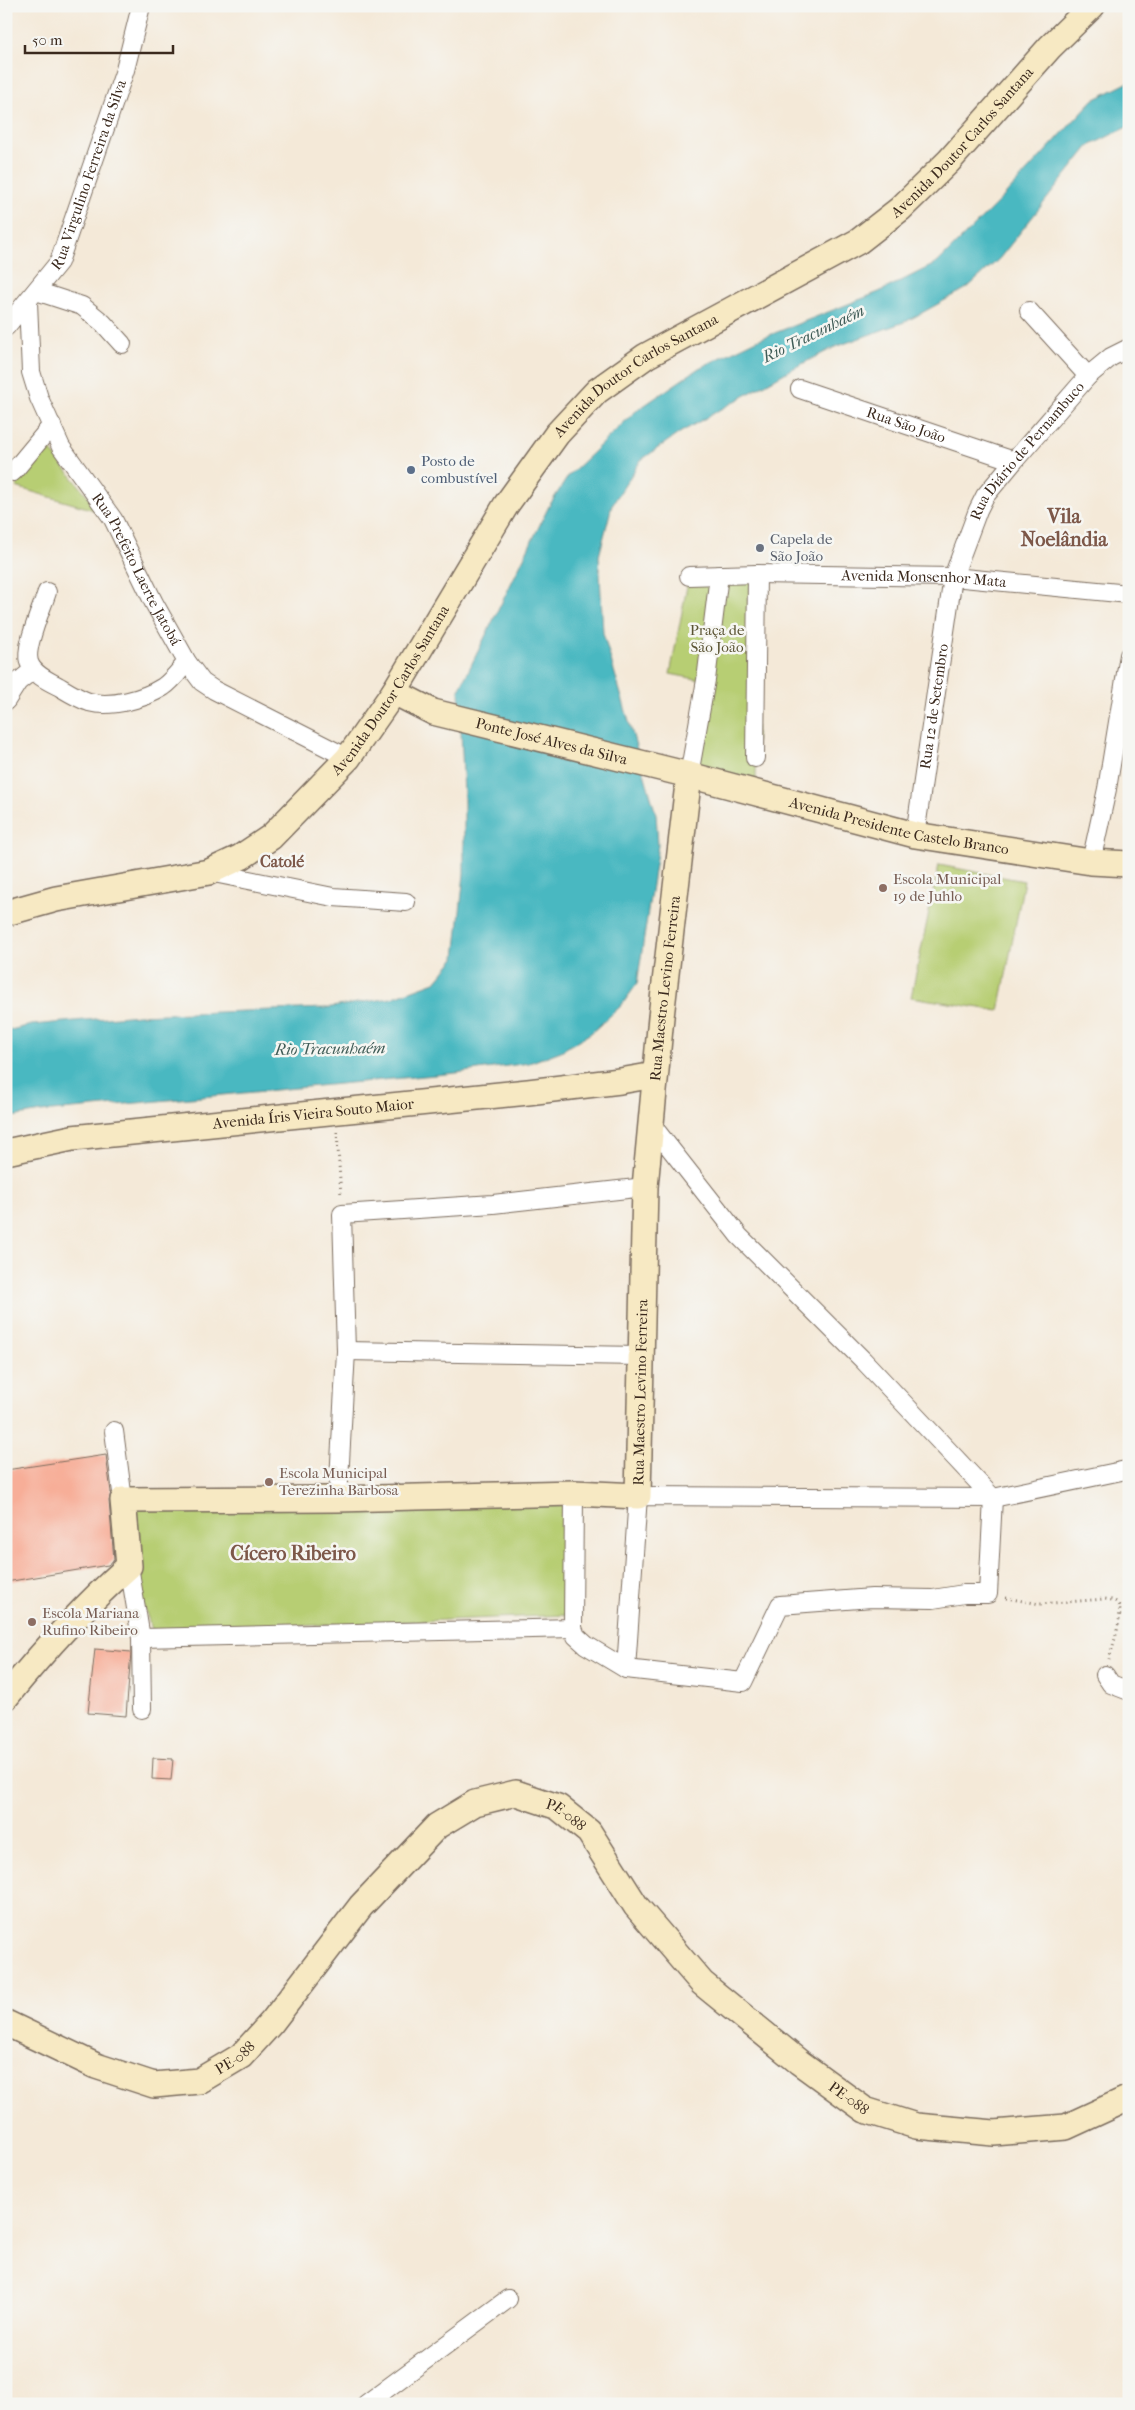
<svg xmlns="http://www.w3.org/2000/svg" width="1135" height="2410" viewBox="0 0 1135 2410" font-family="'IM FELL French Canon',serif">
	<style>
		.green { fill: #b7ce73; stroke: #797c48 }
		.water { fill: #49b8c1; stroke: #427170 }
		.building { fill: #f7ae98 }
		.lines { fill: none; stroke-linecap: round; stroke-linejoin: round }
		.street-casing { stroke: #7c6d5f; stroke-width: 20 }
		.secondary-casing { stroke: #7c6d5f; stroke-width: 28 }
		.path { stroke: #7c6d5f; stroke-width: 3; stroke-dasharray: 1 4; stroke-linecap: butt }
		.street { stroke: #fff; stroke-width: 18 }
		.secondary { stroke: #f7e9c3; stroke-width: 25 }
		.service-dot { fill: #5c6f8a; stroke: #f6f6f2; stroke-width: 2 }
		.worship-dot { fill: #6b7280; stroke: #f6f6f2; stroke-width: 2 }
		.education-dot { fill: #8d6e63; stroke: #f6f6f2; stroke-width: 2 }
		.labels { text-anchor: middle; stroke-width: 5; stroke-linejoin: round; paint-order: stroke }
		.street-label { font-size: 15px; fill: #3b2a1e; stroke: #f6f6f2 }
		.service-label { font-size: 15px; fill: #4e5e75; stroke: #f6f6f2; text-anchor: start }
		.worship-label { font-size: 15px; fill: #5b616d; stroke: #f6f6f2; text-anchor: start }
		.park-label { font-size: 15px; fill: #5a5333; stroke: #f6f6f2 }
		.education-label { font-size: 15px; fill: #785e54; stroke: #f6f6f2; text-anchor: start }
		.water-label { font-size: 16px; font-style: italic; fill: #405c57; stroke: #f6f6f2 }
		.neighbourhood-label { font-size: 16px; font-weight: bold; fill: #7d5849; stroke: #f6f6f2 }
		.district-label { font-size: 20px; font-weight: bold; fill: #7d5849; stroke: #f6f6f2 }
	</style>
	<rect width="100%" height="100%" fill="#f6f6f2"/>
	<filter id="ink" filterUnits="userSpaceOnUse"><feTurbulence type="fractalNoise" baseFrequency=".02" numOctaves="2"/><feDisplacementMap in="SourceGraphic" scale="10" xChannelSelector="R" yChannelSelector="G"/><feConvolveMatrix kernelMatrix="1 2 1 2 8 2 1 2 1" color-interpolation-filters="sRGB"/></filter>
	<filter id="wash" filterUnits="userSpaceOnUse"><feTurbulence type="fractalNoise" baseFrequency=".0096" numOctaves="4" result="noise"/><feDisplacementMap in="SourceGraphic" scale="20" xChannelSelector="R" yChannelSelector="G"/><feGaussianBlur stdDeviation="1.12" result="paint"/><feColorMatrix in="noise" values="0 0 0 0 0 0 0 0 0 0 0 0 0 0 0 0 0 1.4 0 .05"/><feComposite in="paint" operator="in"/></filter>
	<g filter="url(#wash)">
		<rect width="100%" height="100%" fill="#f4e9d8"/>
		<path class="green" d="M45 444 101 512 16 487Z
			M757 574 756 789 690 772 706 681 670 674 689 576Z
			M939 865 1024 881 999 1011 911 997Z
			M574 1493 567 1615 153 1632 129 1566 123 1500Z"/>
		<path class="water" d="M1129 82V126L1089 146 999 259 967 288 907 321 835 347 790 370 681 432 641 460 612 505 599 556 603 633 656 814 658 845 637 984 621 1006 591 1033 561 1051 529 1063 456 1073 41 1112 6 1118V1031L32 1025 138 1015 325 1008 391 998 435 982 455 958 464 874V794L459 690 549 506 569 475 636 411 699 368 757 340 879 292 937 263 1005 195 1093 100Z"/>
		<g id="blocks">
			<path class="building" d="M106 1455 111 1492 109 1501 114 1560 108 1565 6 1582V1470Z
				M95 1649 131 1652 126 1716 88 1713Z
				M153 1758 173 1759 171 1780 152 1779Z"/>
		</g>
	</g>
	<g filter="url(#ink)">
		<use href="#blocks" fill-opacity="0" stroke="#7c6d5f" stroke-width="1"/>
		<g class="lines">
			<g class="street-casing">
				<g id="street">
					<path d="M36 291 82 306 103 323 122 344"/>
					<path id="s1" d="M28 302 31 372 39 398 61 447 113 519 154 603 187 662 202 682 214 690 348 758"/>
					<path d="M1029 311 1088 376"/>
					<path id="s2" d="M6 327 59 262 125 70 141 6"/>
					<path id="s3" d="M800 389 1014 461"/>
					<path d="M13 472 52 425"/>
					<path id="s4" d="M689 576 757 574 953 577 1129 594"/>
					<path d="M47 592C42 608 24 647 29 662 33 674 48 681 58 686 68 692 79 699 89 702 111 708 144 699 163 687 172 681 180 670 187 662"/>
					<path d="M6 701 18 682 33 670"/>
					<path d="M755 758 757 574"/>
					<path d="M689 775 706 680 719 575"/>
					<path id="s5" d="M915 835 953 577 978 510 985 496 1014 461 1088 376 1111 357 1129 348"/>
					<path d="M1091 862 1107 789 1129 655"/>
					<path d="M209 872 333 897 406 902"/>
					<path d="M346 1351 641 1356"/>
					<path d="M114 1431 123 1500"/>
					<path d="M574 1493 573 1628 576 1636 586 1645 626 1669 743 1682 780 1605 872 1598 933 1599 964 1594H988L993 1498 863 1360 739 1236 651 1124"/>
					<path d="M338 1499 346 1351 342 1214 493 1204 645 1187"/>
					<path d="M129 1566 141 1638 142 1709"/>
					<path d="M141 1638 573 1628"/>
					<path d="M626 1669 638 1496 993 1498 1126 1470"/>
					<path d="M1105 1675 1111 1684 1129 1691"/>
					<path d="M366 2404 508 2299"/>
				</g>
			</g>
			<g class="secondary-casing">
				<g id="secondary">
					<path id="s6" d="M394 692 433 712 689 775 915 835 1091 862 1129 864"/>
					<path id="s7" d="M6 913 56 899 209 872 241 857 271 837 348 758 394 692 506 505 557 434 597 391 646 356 859 241 900 209 949 161 1050 47 1092 6"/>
					<path id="s8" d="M6 1152 72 1138 528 1092 620 1081 655 1075"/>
					<path id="s9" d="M6 1697C44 1650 84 1606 129 1566L123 1500 338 1499 574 1493 638 1496 645 1187 661 1017 689 775"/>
					<path id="s10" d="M6 2023 96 2066 154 2085 199 2081 241 2056 272 2022 361 1906 437 1826 475 1803 516 1793 558 1807 589 1832 636 1906 702 1983 799 2062 865 2110 916 2126 994 2133 1066 2127 1129 2098"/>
				</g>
			</g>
			<path class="path" d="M337 1132 341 1196
				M1006 1598 1040 1604 1105 1599C1111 1600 1117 1600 1119 1606 1123 1616 1112 1648 1109 1659"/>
			<use href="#street" class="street"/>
			<use href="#secondary" class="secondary"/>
		</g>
	</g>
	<circle class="service-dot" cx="411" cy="470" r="5"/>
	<circle class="worship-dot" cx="760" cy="548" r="5"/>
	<g class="education-dot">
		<circle cx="883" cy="888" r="5"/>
		<circle cx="269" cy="1482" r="5"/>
		<circle cx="32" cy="1622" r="5"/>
	</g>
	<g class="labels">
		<g class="street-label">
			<text dy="5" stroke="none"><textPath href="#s7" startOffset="1279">Avenida Doutor Carlos Santana</textPath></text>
			<text dy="5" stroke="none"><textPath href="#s2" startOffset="176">Rua Virgulino Ferreira da Silva</textPath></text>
			<text dy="5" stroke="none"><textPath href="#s7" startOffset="874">Avenida Doutor Carlos Santana</textPath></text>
			<text dy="5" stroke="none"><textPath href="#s3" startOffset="112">Rua São João</textPath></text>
			<text dy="5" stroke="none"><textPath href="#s5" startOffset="409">Rua Diário de Pernambuco</textPath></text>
			<text dy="5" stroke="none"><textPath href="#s1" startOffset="295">Rua Prefeito Laerte Jatobá</textPath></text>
			<text dy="5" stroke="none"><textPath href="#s4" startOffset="235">Avenida Monsenhor Mata</textPath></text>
			<text dy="5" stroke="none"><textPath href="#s7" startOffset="469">Avenida Doutor Carlos Santana</textPath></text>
			<text dy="5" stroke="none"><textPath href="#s5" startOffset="130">Rua 12 de Setembro</textPath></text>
			<text dy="5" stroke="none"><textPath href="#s6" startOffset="166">Ponte José Alves da Silva</textPath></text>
			<text dy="5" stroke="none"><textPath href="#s6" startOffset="524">Avenida Presidente Castelo Branco</textPath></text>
			<text dy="5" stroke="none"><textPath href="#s9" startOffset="1270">Rua Maestro Levino Ferreira</textPath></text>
			<text dy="5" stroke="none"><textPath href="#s8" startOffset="310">Avenida Íris Vieira Souto Maior</textPath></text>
			<text dy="5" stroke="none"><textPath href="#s9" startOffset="865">Rua Maestro Levino Ferreira</textPath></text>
			<text dy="5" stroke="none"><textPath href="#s10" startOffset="699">PE-088</textPath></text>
			<text dy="5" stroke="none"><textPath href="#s10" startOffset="249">PE-088</textPath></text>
			<text dy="5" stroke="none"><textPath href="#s10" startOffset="1104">PE-088</textPath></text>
		</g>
		<g class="service-label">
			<text x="421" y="466">Posto de<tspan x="421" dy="17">combustível</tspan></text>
		</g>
		<g class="worship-label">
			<text x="770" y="544">Capela de<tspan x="770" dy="17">São João</tspan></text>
		</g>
		<g class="park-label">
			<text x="717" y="635">Praça de<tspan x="717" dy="17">São João</tspan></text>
		</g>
		<g class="education-label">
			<text x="893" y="884">Escola Municipal<tspan x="893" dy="17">19 de Juhlo</tspan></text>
			<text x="279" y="1478">Escola Municipal<tspan x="279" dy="17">Terezinha Barbosa</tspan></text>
			<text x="42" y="1618">Escola Mariana<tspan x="42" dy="17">Rufino Ribeiro</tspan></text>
		</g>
		<g class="water-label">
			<text transform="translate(813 333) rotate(-26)" y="6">Rio Tracunhaém</text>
			<text transform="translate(330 1048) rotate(-1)" y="6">Rio Tracunhaém</text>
		</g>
		<g class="neighbourhood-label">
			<text x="282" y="867">Catolé</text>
		</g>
		<g class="district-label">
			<text x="1064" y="523">Vila<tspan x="1064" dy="23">Noelândia</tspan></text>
			<text x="293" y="1560">Cícero Ribeiro</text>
		</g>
	</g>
	<rect width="1135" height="2410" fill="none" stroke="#f6f6f2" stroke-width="25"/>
	<path d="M25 45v8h148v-8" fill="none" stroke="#3b2a1e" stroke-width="2.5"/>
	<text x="32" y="45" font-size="15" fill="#3b2a1e" stroke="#f6f6f2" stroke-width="4" paint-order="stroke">50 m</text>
</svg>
